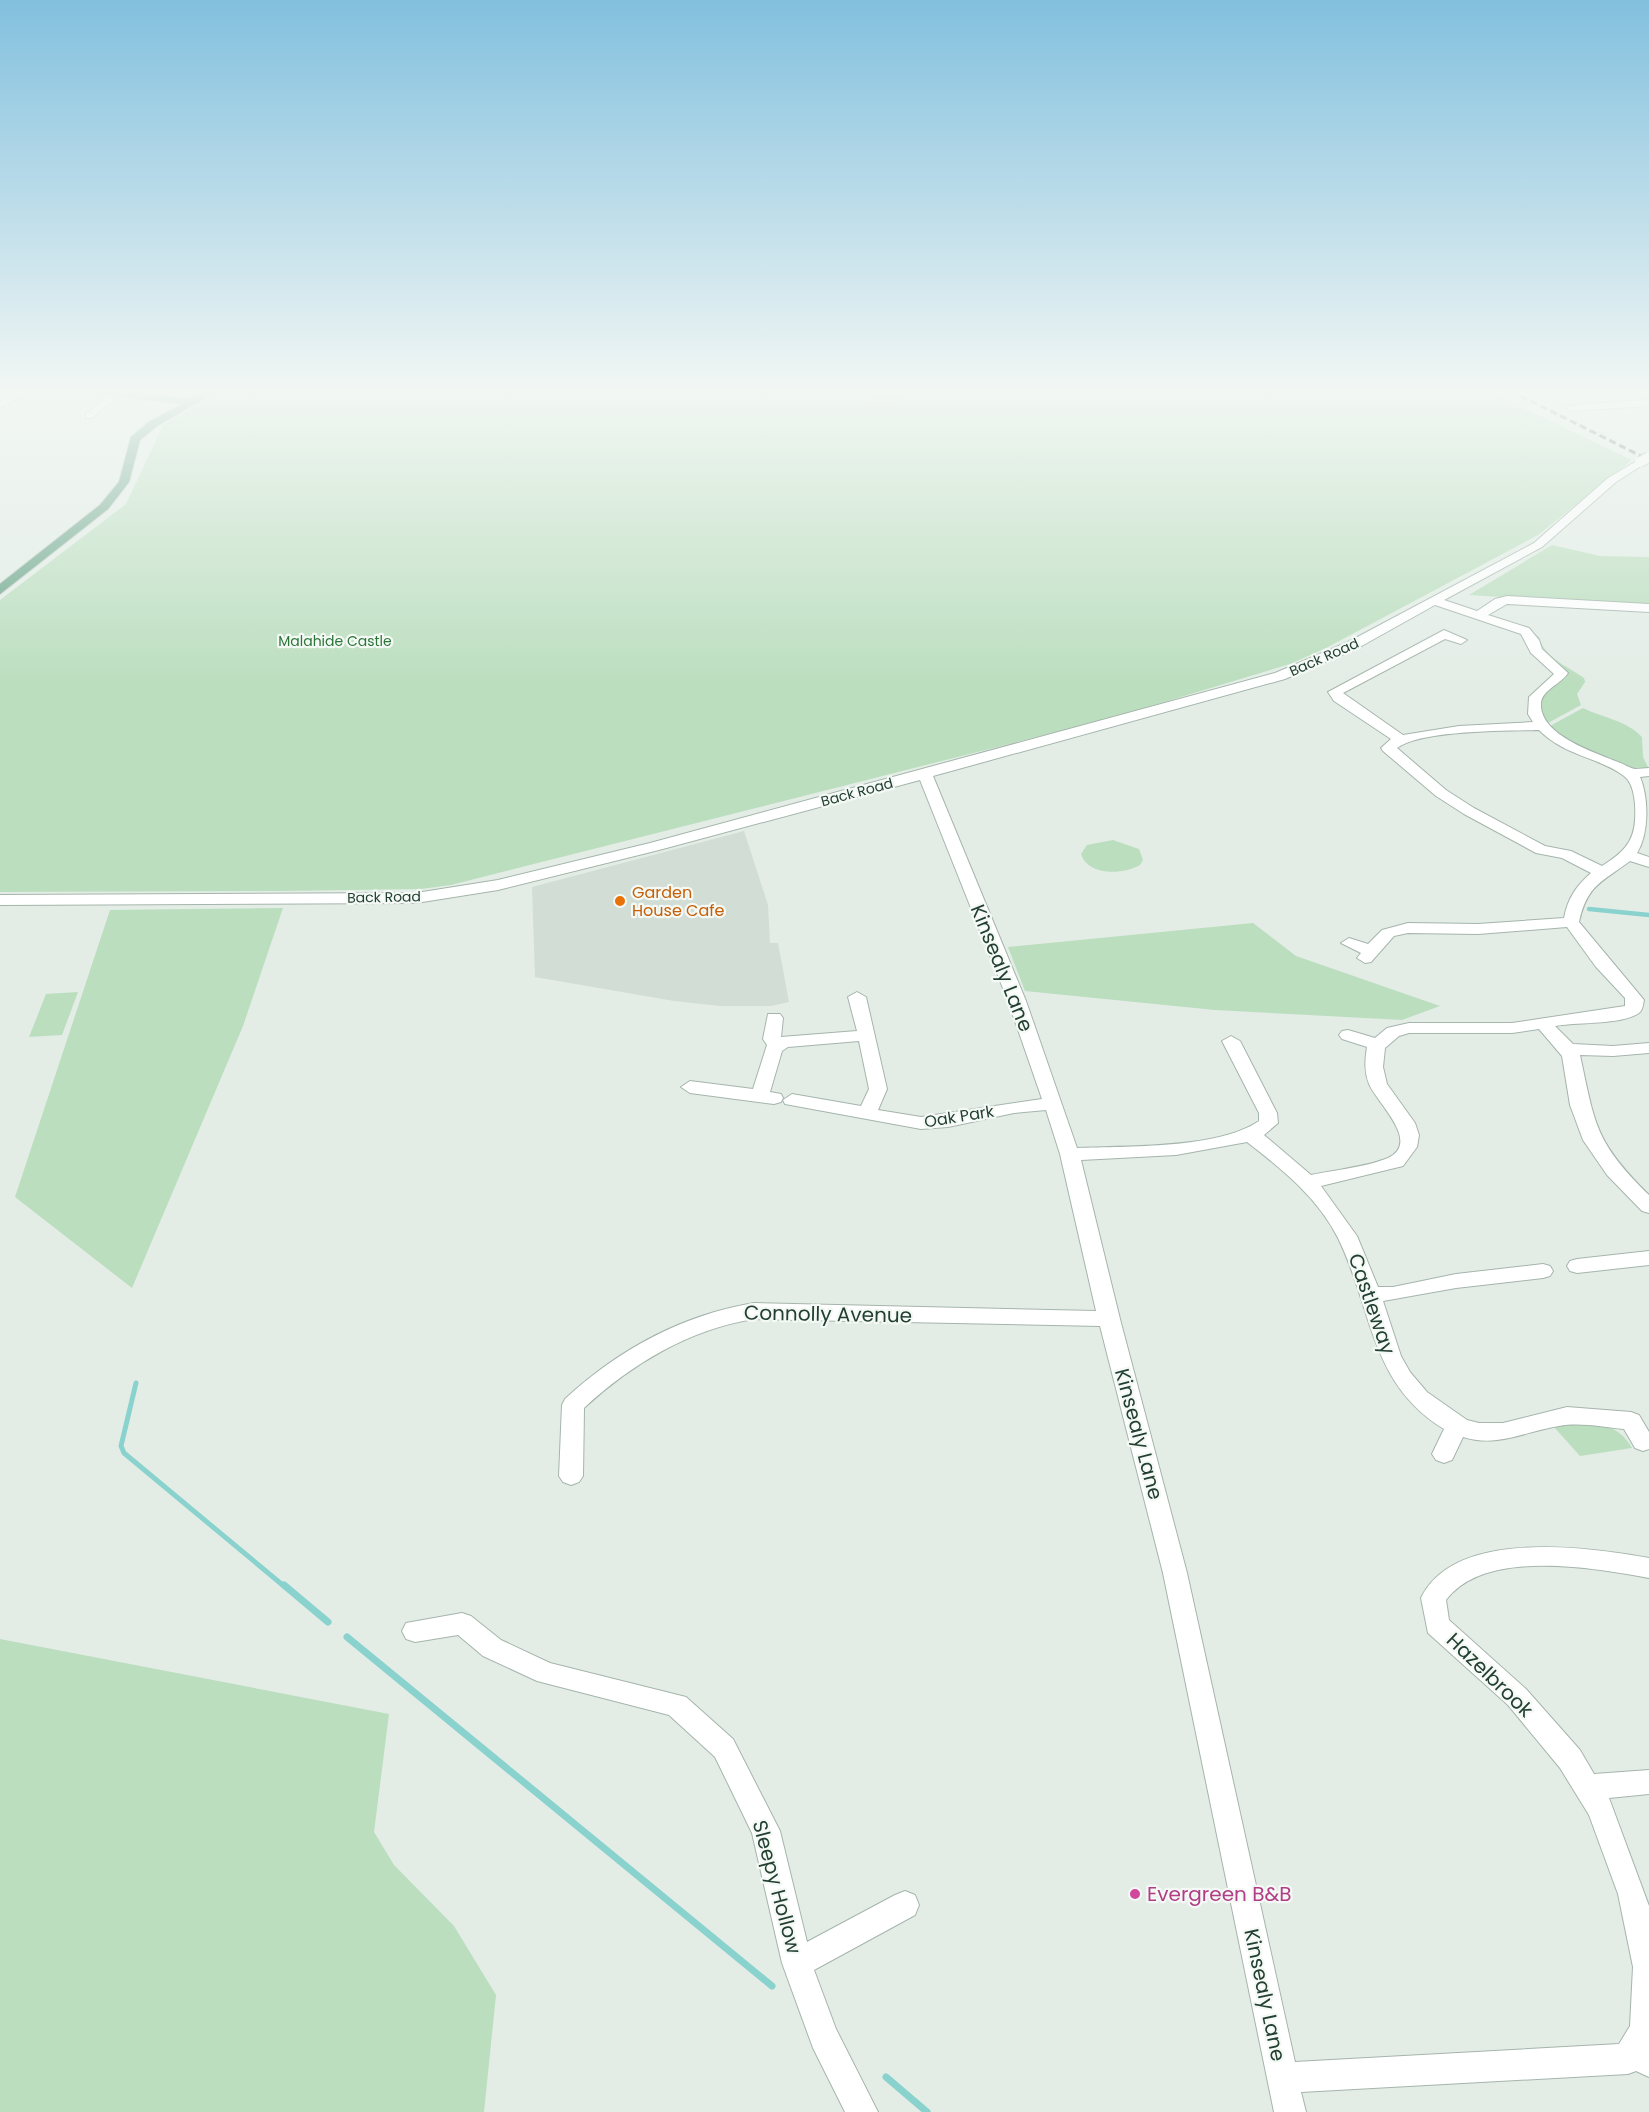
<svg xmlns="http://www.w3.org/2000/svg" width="1649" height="2112" viewBox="0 0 1649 2112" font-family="Poppins,sans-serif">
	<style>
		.built { fill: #d1ddd5 }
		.green { fill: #bbdebe }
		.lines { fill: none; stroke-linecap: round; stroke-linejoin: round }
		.stream-far2 { stroke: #8ad2ce; stroke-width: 4.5 }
		.stream-far1 { stroke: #8ad2ce; stroke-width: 5 }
		.stream { stroke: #8ad2ce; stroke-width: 7 }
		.building { fill: #bbcbc1 }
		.minor-casing { stroke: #a5b5ac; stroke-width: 2 }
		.major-casing { stroke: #c1c9c5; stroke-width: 2 }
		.minor { fill: #fff; fill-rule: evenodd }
		.major { fill: #67a387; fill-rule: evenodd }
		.rail { stroke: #5d7a6c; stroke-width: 3; stroke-dasharray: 7 4; stroke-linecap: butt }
		.minor-bridge-casing { stroke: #a5b5ac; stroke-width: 12; stroke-linecap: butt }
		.minor-bridge { stroke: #fff; stroke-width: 10 }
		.food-dot { fill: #e8710a; stroke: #f4f9f5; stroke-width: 2 }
		.hotel-dot { fill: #d1479c; stroke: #f4f9f5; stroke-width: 2 }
		.labels { text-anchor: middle; stroke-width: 4.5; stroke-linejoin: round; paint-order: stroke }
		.far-park-label { font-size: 14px; fill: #2c7639; stroke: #f4f9f5 }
		.far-street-label { font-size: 14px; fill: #223f31; stroke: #f4f9f5 }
		.food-label { font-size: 16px; fill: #c56008; stroke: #f4f9f5; text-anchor: start }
		.street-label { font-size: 16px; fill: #223f31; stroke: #f4f9f5 }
		.near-street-label { font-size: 20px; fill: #223f31; stroke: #f4f9f5 }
		.near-hotel-label { font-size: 20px; fill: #b23c85; stroke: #f4f9f5; text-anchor: start }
	</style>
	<rect width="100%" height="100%" fill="#e3ede6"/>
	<path class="built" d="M744 831 768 905 770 943H778L789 1002 771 1006H720L674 1001 535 977 532 887Z"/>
	<path class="green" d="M224 391H1487L1632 460 1538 535 1326 648 1290 664 1108 719 451 885 421 889 280 891 0 892V600L126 504 163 425Z
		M1552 545 1600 556 1649 557V606L1469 595Z
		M1534 634 1539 637C1545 659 1568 666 1584 678L1585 682 1577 694 1581 705 1548 723C1532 698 1546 691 1566 677L1567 673 1540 649Z
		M1583 708C1603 718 1626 720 1642 737L1643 757 1649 769C1619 771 1573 746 1550 726Z
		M1113 840 1139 849 1143 860 1140 865C1123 875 1088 876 1081 854L1087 845Z
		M283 908 243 1026 132 1288 15 1197 110 910Z
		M1253 923 1296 956 1440 1006 1402 1020 1215 1010 1025 991 1008 947Z
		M78 992 62 1035 29 1037 46 994Z
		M1578 1423C1603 1426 1618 1424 1632 1448L1580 1456 1553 1426Z
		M0 1639 389 1714 374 1832 394 1865 454 1926 496 1995 484 2112H0Z"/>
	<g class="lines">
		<path class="stream-far2" d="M1589 909 1649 915"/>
		<path class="stream-far1" d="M136 1383 121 1446 124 1453 285 1587"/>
		<path class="stream" d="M284 1585 328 1622
			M347 1637 772 1986
			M886 2077 927 2112"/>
	</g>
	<path class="building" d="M903 394 892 409 855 406V402Z"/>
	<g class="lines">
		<g class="minor-casing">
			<path id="minor" d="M21 391H33L0 408V401Z
				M114 391 122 393 92 418H86V414Z
				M1649 400V406L1571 411 1566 408 1571 405Z
				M1640 459 1645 462 1644 464 1616 482 1542 547 1444 600 1477 611 1495 599 1507 596 1649 604V612L1507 604 1488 615 1529 628 1539 640 1542 649 1568 673C1561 684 1542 690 1541 703 1539 735 1594 752 1618 762 1624 764 1629 768 1635 769 1640 769 1645 768 1649 768V776L1640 777C1649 798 1649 834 1637 853L1649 857V867L1630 861C1602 882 1587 885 1579 922L1644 1000C1643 1004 1643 1010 1639 1013 1622 1025 1577 1022 1555 1026L1573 1044 1613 1046 1649 1043V1053L1613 1056 1580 1055C1595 1125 1595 1142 1649 1195V1213L1642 1211 1607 1175 1583 1140 1570 1105 1562 1056 1539 1029 1512 1033H1409L1399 1036 1385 1048 1383 1067 1387 1084 1415 1123 1419 1135 1417 1147 1403 1166 1321 1186 1357 1236 1378 1287H1393L1456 1274 1543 1264 1550 1266 1553 1271 1550 1276 1543 1278 1456 1288 1383 1301 1401 1356 1410 1372 1427 1392 1467 1420 1479 1423H1503L1567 1407 1631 1412 1639 1415 1649 1432V1449L1643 1451 1635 1448 1624 1429C1603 1427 1580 1422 1559 1426 1526 1431 1498 1448 1463 1437L1452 1460 1444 1463 1436 1460 1432 1454 1444 1429C1369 1383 1373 1309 1338 1238 1318 1198 1282 1169 1247 1142L1176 1155 1081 1160 1120 1319 1187 1573 1295 2062 1619 2044 1630 2026 1633 1967 1618 1894 1589 1815 1560 1768 1508 1705 1428 1633 1421 1598C1455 1528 1587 1547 1649 1558V1578C1594 1568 1485 1548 1446 1600L1449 1620 1526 1689 1580 1750 1594 1774 1649 1770V1794L1609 1798 1649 1906V2077L1636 2071 1628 2074 1301 2092 1306 2112H1274L1163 1573 1100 1326 754 1319C690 1329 631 1364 584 1408L583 1476 579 1482 571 1485 563 1482 559 1476 562 1405 565 1399C618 1350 682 1315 754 1303L1096 1311 1060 1154 1046 1110 1014 1113 948 1127 921 1129 785 1104 783 1100 792 1094 861 1106 869 1089 859 1041 788 1047 782 1051 770 1092 781 1094 783 1098 781 1102 774 1104 690 1093 681 1087 690 1081 753 1089 767 1045 763 1039 768 1014H780L783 1018 781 1037 857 1031 848 997 857 992 866 997 887 1089 878 1110 921 1117 1042 1099 1008 1001 920 780 659 850 498 890 416 903 0 905V895L416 893 498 880 650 843 1275 673 1348 642 1534 543 1608 478ZM1435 605 1521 634 1531 653 1554 674 1529 697 1528 714 1533 722 1459 726 1403 735 1343 693 1445 639 1461 644 1467 640 1444 630 1328 692 1334 701 1391 739 1381 748 1383 751 1436 796 1464 814 1536 853 1562 858 1591 873C1576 886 1568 898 1564 918L1478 924 1408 923 1382 930 1368 944 1349 938 1341 943 1361 953 1357 958 1365 963 1371 962 1394 936 1408 933 1478 934 1567 927 1596 967 1625 998V1006L1512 1023H1409L1387 1028 1375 1038 1348 1030 1342 1031 1339 1035 1342 1039 1367 1047C1365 1060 1364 1071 1369 1084 1376 1102 1422 1142 1388 1158 1367 1167 1334 1170 1311 1175L1264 1135 1278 1123 1277 1113 1240 1041 1231 1036 1222 1041 1259 1113V1121C1218 1149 1127 1146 1077 1148L1026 1001 933 776 1285 679 1358 648ZM1539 730C1566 757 1599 757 1624 776 1635 784 1636 807 1635 820 1634 843 1621 854 1602 866L1571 851 1545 846 1474 808 1446 790 1397 748C1421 730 1507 731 1539 730Z
				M1649 1251V1265L1577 1273 1570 1271 1567 1266 1570 1261 1577 1259Z
				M462 1613 471 1616 501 1640 550 1663 686 1697 733 1739 780 1831 807 1942 895 1895 905 1891 915 1895 919 1905 915 1915 814 1970 836 2029 878 2112H845L813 2048 782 1963 752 1833 715 1757 669 1715 537 1681 483 1656 458 1635 415 1642 406 1639 402 1631 406 1623Z"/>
		</g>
		<g class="major-casing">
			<path id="major" d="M91 391H118L191 399 206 391H218L157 426 140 440 129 482 108 509 0 594V584L100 505 119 482 131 437 149 422 182 404 96 394Z"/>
		</g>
		<use href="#minor" class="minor"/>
		<use href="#major" class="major"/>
		<path class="rail" d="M1511 391 1649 460"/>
		<g class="minor-bridge-casing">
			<path id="minor-bridge" d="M1640 462 1649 457"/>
		</g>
		<use href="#minor-bridge" class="minor-bridge"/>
	</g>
	<linearGradient id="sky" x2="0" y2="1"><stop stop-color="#82c0de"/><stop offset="0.57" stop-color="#f2f7f4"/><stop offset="1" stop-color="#f2f7f4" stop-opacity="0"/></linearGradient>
	<rect width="1649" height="686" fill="url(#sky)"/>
	<circle class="food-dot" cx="620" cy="901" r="6"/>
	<circle class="hotel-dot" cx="1135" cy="1894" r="6"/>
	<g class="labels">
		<g class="far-park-label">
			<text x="335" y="646">Malahide Castle</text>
		</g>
		<g class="far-street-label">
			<text transform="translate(1324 657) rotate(-24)" y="5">Back Road</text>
			<text transform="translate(857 792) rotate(-15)" y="5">Back Road</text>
			<text transform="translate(384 897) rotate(-1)" y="5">Back Road</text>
		</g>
		<g class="food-label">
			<text x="632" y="898">Garden<tspan x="632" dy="18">House Cafe</tspan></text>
		</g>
		<g class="street-label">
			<text transform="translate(959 1116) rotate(-9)" y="6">Oak Park</text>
		</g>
		<g class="near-street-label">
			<text transform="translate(1002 968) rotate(68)" y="7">Kinsealy Lane</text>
			<text transform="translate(1372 1304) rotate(71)" y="7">Castleway</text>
			<text transform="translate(828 1314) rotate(1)" y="7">Connolly Avenue</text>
			<text transform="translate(1139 1434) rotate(75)" y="7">Kinsealy Lane</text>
			<text transform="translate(1490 1675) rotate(44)" y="7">Hazelbrook</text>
			<text transform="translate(777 1887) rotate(75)" y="7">Sleepy Hollow</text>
			<text transform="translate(1265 1995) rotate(78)" y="7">Kinsealy Lane</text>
		</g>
		<g class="near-hotel-label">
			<text x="1147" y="1901">Evergreen B&amp;B</text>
		</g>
	</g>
</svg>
